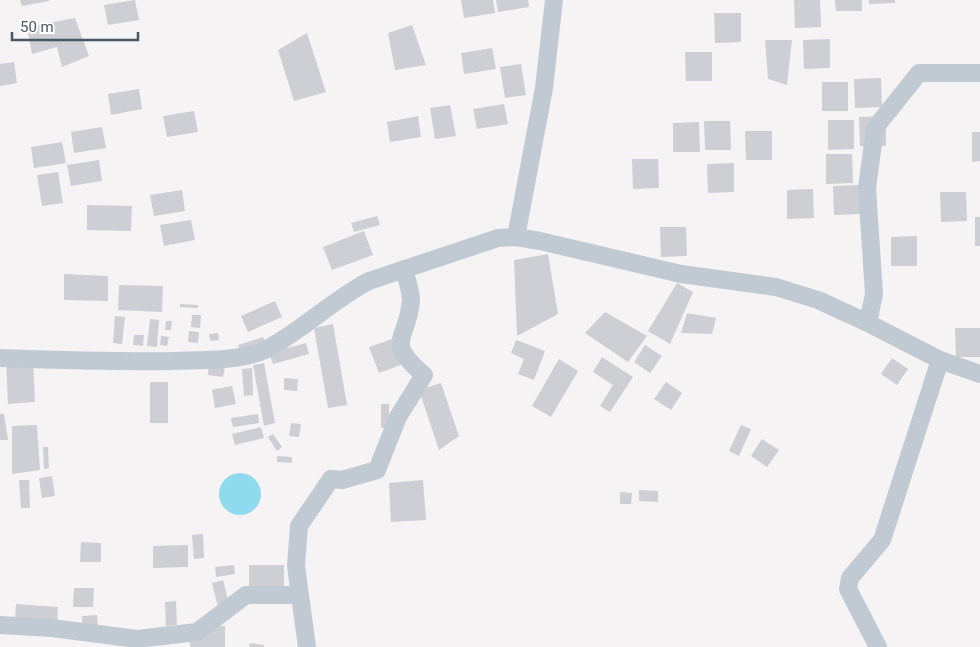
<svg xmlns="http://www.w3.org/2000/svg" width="980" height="647" viewBox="0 0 980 647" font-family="Roboto,sans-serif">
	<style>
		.water { fill: #90daee }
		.building { fill: #cdcfd5 }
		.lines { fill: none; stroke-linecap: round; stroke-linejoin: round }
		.minor { stroke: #c1cad2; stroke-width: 18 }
	</style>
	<rect width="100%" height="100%" fill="#f5f3f3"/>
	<path class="water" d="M219 494a21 21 0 1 1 42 0a21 21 0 1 1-42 0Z"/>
	<path class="building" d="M20 0H49V1L22 6Z
		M135 0 139 20 108 25 104 5Z
		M461 0H493L495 13 464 18Z
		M496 0H528L529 7 498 12Z
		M794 0H820L821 27 795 28Z
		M835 0H862V11H836Z
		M869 0H895V3L869 4Z
		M714 13H741V42L715 43Z
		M75 18 89 56 62 67 57 47 32 54 27 27Z
		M412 25 426 65 395 70 388 33Z
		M307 33 326 92 294 101 278 50Z
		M830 39V68L804 69 803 40Z
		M765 40H792L787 85 768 79Z
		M492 48 496 69 464 74 461 53Z
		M685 52H712V81H686Z
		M14 62 17 83 0 86V64Z
		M521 64 526 95 505 98 500 67Z
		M881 78 882 107 855 108 854 79Z
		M822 82H848V111H822Z
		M139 89 142 109 111 115 108 94Z
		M504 104 508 124 477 129 473 109Z
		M450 105 456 136 435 139 430 108Z
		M194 111 198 132 167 137 163 116Z
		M418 116 421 137 390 142 387 122Z
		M886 116V146H860L859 117Z
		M828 120H854V149L828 150Z
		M704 121H730L731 150H705Z
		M699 122 700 152H673V123Z
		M102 127 106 148 74 153 71 132Z
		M745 131H772V160H746Z
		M972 132H980V161L972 162Z
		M62 142 66 163 34 168 31 147Z
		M826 154H852L853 183 826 184Z
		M632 159H658L659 188 633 189Z
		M99 160 102 181 71 186 67 165Z
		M734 163V192L708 193 707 164Z
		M58 172 63 203 42 206 37 175Z
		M860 185V214L834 215 833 186Z
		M813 189 814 218 787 219V190Z
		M182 190 185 211 154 216 150 195Z
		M940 192H966L967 221 941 222Z
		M87 205 132 206 131 231 87 230Z
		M377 216 380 225 354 232 351 223Z
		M975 217H980V246H975Z
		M191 220 195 240 164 246 160 225Z
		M660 227H686L687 256 661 257Z
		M364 231 373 255 332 270 323 247Z
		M917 236V266H891V237Z
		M548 254 558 314 517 336 514 260Z
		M64 274 108 276V301L64 300Z
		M677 283 693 292 670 344 648 331Z
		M119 285 163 286 162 312 118 310Z
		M275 301 282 317 248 332 241 316Z
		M180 304 198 305V308L180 307Z
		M605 312 647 336 628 362 585 333Z
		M687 313 716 318 712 334 681 333Z
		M192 315H201L200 328 191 327Z
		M115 316 125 317 122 344 113 343Z
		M150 319 159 320 157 347 147 346Z
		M166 321H172L171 330H165Z
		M333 324 347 405 328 408 314 328Z
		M955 328H980V357H956Z
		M189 331 199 332 198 343 188 342Z
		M218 333 219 340 210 341 209 334Z
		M134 335H144L143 346 133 345Z
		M161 336 169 337 167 346 160 345Z
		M263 337 265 342 240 351 238 345Z
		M392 339 401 365 379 373 369 347Z
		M516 340 545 351 534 380 518 374 524 359 511 353Z
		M306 343 309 354 273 364 269 353Z
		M645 345 662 356 650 373 634 362Z
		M602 357 633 377 610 412 600 406 613 385 593 372Z
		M892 358 908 369 897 385 881 374Z
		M559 359 578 371 551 417 532 406Z
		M33 360 35 402 8 404 6 361Z
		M264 363 275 423 264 426 253 365Z
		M209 364 225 366 223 377 208 375Z
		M252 368 253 395 244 396 242 369Z
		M284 378 298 379 297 391 284 390Z
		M150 382H168V423H150Z
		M666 382 682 393 671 410 654 399Z
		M441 383 459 436 439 450 419 390Z
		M232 386 236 404 215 408 212 390Z
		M381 404H389V428H381Z
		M0 414H4L8 440H0Z
		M258 414 259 423 233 427 231 418Z
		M291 423 301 424 299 437 289 436Z
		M37 425 40 470 12 474V426Z
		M741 425 751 429 739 456 729 451Z
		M261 427 264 438 235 445 232 434Z
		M273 434 282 447 277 451 268 437Z
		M762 439 779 450 767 467 751 456Z
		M43 447H48L49 468 44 469Z
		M277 456 292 457V463L277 462Z
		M52 476 55 496 42 498 39 478Z
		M19 480H29L30 508H21Z
		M423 480 426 520 391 522 389 483Z
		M639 490 658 491V502L639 501Z
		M620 492 632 493 631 504H620Z
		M203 534 204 558 194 559 192 535Z
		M81 542 101 543V562H80Z
		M188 545V567L153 568V546Z
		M234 565 235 574 216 577 215 567Z
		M249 565H284V586L249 587Z
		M223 580 229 604 218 607 212 583Z
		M74 588H94L93 607H73Z
		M176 601 177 625 166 626 165 602Z
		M16 604 58 607 57 623 15 620Z
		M97 615 98 629H82V616Z
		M190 626H225V647H190Z
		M250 643 264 645V647H249Z"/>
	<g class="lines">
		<path class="minor" d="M516 237 544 88 554 0
			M868 323 874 294 867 188 875 128 919 73H980
			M0 358C58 360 116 362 175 361 201 360 242 361 265 350 302 331 332 300 369 281L498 238 516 237 540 241 681 274 776 287 818 300 868 323 940 360 980 374
			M0 625 52 628 137 639 197 632 246 595H300
			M307 647 296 566 299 526 331 479 342 480 377 470 398 417 424 375C383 340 408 341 411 300 411 291 406 278 404 269
			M878 647 848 589 850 578 882 540 940 360"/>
	</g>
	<path d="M12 32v8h126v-8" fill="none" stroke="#4a5661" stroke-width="2.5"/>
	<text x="20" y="32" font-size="15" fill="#4a5661" stroke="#ffffff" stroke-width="4" paint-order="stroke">50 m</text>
</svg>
